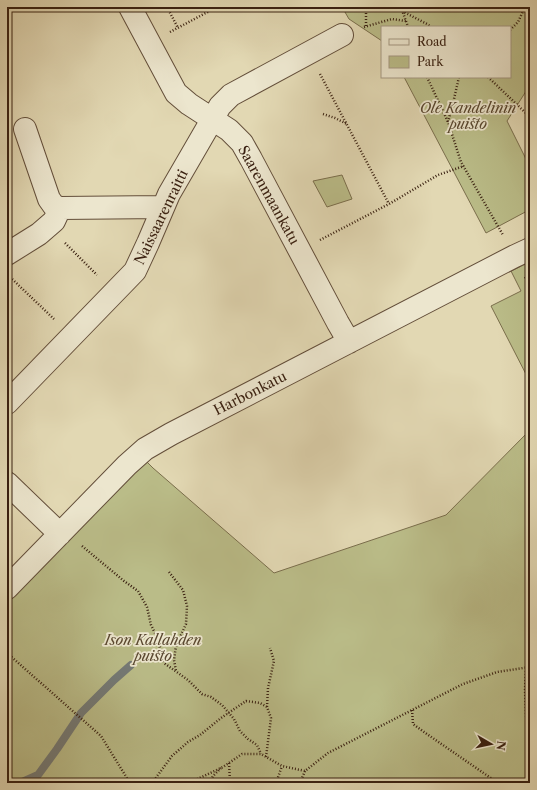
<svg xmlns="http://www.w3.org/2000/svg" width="537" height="790" viewBox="0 0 537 790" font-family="'Libre Caslon Text',serif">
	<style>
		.green { fill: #babc88; stroke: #7a6e4c }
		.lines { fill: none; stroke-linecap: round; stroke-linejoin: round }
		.stream { stroke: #747a76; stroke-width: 8 }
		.minor-casing { stroke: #634e3a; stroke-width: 24 }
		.path { stroke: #392011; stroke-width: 2.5; stroke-dasharray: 1 2; stroke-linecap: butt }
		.minor { stroke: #ece6ce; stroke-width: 22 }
		.labels { text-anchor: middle; stroke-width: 3.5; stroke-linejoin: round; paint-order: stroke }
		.park-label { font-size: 14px; font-style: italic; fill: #59472f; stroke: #ece6ce }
		.street-label { font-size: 14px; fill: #392011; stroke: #ece6ce }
	</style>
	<rect width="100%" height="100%" fill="#e2d8b3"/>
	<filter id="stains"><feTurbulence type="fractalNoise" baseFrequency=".005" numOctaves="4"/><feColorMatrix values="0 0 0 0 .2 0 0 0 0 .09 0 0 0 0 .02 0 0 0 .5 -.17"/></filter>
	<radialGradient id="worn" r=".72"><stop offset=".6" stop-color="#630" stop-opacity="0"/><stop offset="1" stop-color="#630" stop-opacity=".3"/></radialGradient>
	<path class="green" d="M342 7H530V85L507 121 530 167V210H529L486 233 404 77H510V27H382V41L349 19Z
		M342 175 352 199 327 207 313 181Z
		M530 262V382L491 306 521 291 511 271Z
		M530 430V783H7V603L122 485 147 462 153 468 274 573 446 515Z"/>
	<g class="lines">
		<path class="stream" d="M20 783 38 775 57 749 81 713 114 680 131 665"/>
		<g class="minor-casing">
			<path id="minor" d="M130 7 176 93 189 104 229 130 242 143 251 159 338 323 349 342
				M25 129 49 199 54 206 60 208 163 207
				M7 254 39 234 54 221 60 208
				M7 403 135 271 148 243 169 194 220 106 231 95 342 35
				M7 483 60 534
				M7 588 127 465 145 449 171 434 515 256 530 249"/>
		</g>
		<path class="path" d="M167 7 178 28
			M366 7V26
			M401 7 408 27
			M402 11 427 24 431 27
			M364 27 392 19 406 21
			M510 30 518 22 525 7
			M170 32 217 7
			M320 74 389 204
			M427 77 448 122 461 162 503 235
			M488 77 530 117
			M323 114 335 118 347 124
			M448 122 454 99 459 77
			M320 240 389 204 438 175 464 166
			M65 243 97 275
			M10 277 54 319
			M525 277 530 287
			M82 546 124 581 138 591 147 607 151 625 157 637 164 663 188 680 202 694 211 697 222 705 234 719 240 731 248 739 257 745 261 754
			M169 572 183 590 187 606 186 624 176 646 174 660 176 671
			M7 653 101 736 130 783
			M526 668 525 690 529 783
			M412 710 413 724 424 732 498 783
			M266 757 271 718 267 707 268 688 274 661 270 648
			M229 763 230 782
			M152 783 172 756 188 742 200 735 221 718 246 701 260 703 267 707
			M189 783 223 767 242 754H261L282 766 305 771 328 753 463 684 497 672 530 667
			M210 783 213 776 221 768
			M276 783 282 766
			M300 783 305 771"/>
		<use href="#minor" class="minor"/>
	</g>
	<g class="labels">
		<g class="park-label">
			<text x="468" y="113">Ole Kandelinin<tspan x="468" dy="16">puisto</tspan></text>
			<text x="153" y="645">Ison Kallahden<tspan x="153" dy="16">puisto</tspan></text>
		</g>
		<g class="street-label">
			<text transform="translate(269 195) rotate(61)" y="5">Saarenmaankatu</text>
			<text transform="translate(161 217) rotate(-64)" y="5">Naissaarenraitti</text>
			<text transform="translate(250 393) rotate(-27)" y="5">Harbonkatu</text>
		</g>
	</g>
	<rect width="537" height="790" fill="none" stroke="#e2d8b3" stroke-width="24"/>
	<rect x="8" y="8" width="521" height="774" fill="none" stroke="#392011" stroke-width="2"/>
	<rect x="12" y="12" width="513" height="766" fill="none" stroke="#392011"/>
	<rect x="381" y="26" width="130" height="52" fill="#ece6ce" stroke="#a49782"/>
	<rect x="389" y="39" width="20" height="6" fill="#ece6ce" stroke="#a49782"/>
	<text x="417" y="46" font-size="12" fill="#392011">Road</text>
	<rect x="389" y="56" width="20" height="12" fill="#babc88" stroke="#a49782"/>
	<text x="417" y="66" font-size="12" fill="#392011">Park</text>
	<g transform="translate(491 744) rotate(99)" stroke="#ece6ce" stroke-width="3" paint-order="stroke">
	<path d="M0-3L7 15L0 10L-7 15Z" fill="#392011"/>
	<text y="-6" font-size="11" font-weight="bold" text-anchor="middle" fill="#392011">N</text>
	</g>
	<rect width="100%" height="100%" filter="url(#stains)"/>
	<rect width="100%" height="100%" fill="url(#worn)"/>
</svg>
